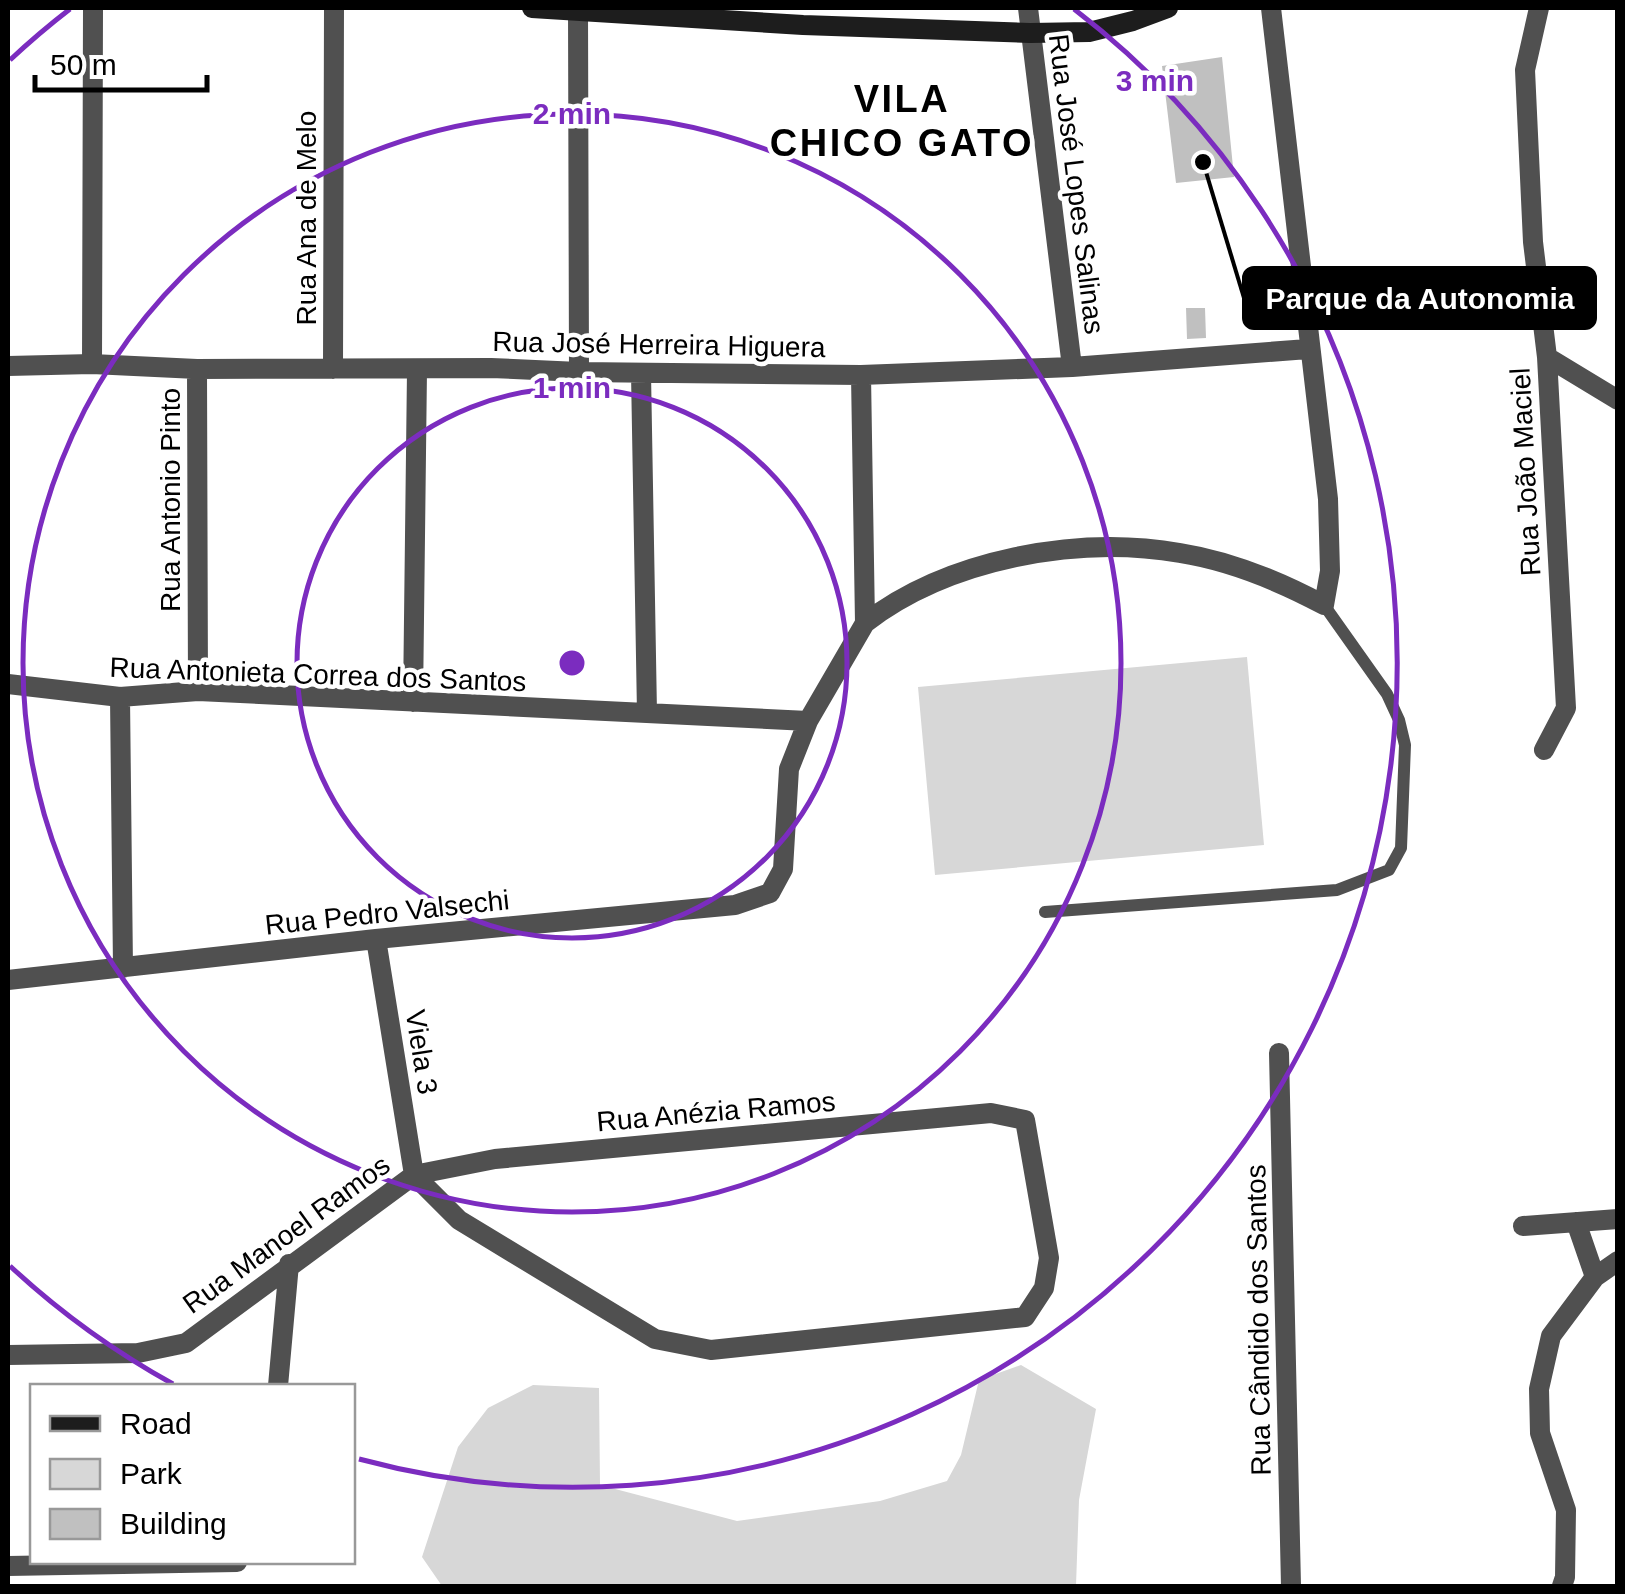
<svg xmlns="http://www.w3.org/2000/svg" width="1625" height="1594" viewBox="0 0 1625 1594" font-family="Arial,sans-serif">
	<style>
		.green { fill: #d7d7d7 }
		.building { fill: #c0c0c0 }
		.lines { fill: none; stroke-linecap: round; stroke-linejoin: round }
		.lane { stroke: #505050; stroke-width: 12 }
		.street { stroke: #505050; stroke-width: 20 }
		.secondary { stroke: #1d1d1d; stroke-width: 20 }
		.ring { fill: none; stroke: #7b2cbf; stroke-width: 5 }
		.labels { text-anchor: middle; stroke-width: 9; stroke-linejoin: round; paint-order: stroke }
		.street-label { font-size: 28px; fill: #000; stroke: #fff }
		.district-label { font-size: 38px; font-weight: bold; letter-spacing: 2.5px; fill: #000; stroke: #fff }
		.centre { fill: #7b2cbf; stroke: #fff; stroke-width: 5 }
		.ring-label { font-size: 30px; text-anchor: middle; font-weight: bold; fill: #7b2cbf; stroke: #fff; stroke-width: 9; stroke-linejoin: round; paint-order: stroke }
		.leader { fill: none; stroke: #000; stroke-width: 4 }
		.callout-dot { fill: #000; stroke: #fff; stroke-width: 4 }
		.callout { fill: #000; stroke: #000; stroke-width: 4 }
		.callout-label { font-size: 30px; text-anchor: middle; font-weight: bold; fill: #fff }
	</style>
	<rect width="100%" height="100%" fill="#fff"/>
	<path class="green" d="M1247 657 1264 845 935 875 918 687Z
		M1021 1365 1096 1409 1079 1500 1076 1586H442L422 1557 458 1447 488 1408 533 1385 599 1388 600 1485 737 1521 880 1501 947 1481 961 1455 979 1380Z"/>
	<path class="building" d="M1222 57 1234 177 1176 183 1162 66Z
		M1186 308H1205L1206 338 1187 339Z"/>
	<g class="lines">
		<path class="lane" d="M1045 912 1337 890 1389 870 1401 848 1405 745 1399 720 1387 694 1324 605"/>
		<path class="street" d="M578 8 579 372
			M1028 8 1072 367
			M1539 8 1525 70 1533 242 1547 357 1566 708 1544 750
			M1547 357 1618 400
			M92 364 93 8
			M8 366 92 364 197 369 491 368 579 372 861 375 1072 367 1308 349
			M197 369 198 691
			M333 369 334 8
			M641 373 647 713
			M865 623C948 559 1077 535 1180 553 1231 561 1279 581 1324 605L1330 571 1328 499 1271 8
			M8 684 120 697 198 691 808 721
			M120 697 123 968
			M413 702 417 370
			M8 980 376 939 735 905 770 893 783 869 789 769 808 721 865 623 861 375
			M1279 1053 1291 1586
			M1576 1222 1595 1277
			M1523 1226 1618 1219
			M8 1355 138 1353 186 1343 414 1175 459 1220 655 1339 711 1350 1025 1317 1044 1288 1049 1258 1025 1120 991 1113 495 1159 414 1175 376 939
			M278 1386 289 1264
			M8 1566 237 1562
			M1562 1586 1565 1577 1566 1510 1540 1433 1539 1389 1551 1336 1595 1277 1618 1261"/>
		<path class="secondary" d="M532 8 803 25 1030 33 1089 32 1133 21 1168 8"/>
	</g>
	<g class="ring">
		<circle cx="572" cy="663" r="275"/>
		<circle cx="572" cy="663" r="549"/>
		<path d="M173 1384A824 824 0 0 1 10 1266M10 60A824 824 0 0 1 70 9M1074 9A824 824 0 0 1 359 1459"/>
	</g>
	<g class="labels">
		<g class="street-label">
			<text transform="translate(1077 184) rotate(83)" y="10">Rua José Lopes Salinas</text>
			<text transform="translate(306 218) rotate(-90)" y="10">Rua Ana de Melo</text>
			<text transform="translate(659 344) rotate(1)" y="10">Rua José Herreira Higuera</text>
			<text transform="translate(1525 472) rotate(-93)" y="10">Rua João Maciel</text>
			<text transform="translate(170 500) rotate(-90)" y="10">Rua Antonio Pinto</text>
			<text transform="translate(318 674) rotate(2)" y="10">Rua Antonieta Correa dos Santos</text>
			<text transform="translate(387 912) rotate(-6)" y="10">Rua Pedro Valsechi</text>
			<text transform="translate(422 1052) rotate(81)" y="10">Viela 3</text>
			<text transform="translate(716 1111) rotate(-5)" y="10">Rua Anézia Ramos</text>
			<text transform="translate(286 1234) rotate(-36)" y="10">Rua Manoel Ramos</text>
			<text transform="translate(1258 1320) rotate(-91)" y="10">Rua Cândido dos Santos</text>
		</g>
		<g class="district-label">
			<text x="902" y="112">VILA<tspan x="902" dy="44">CHICO GATO</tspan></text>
		</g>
	</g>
	<circle cx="572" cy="663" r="15" class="centre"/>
	<g class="ring-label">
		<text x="1155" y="91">3 min</text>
		<text x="572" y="124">2 min</text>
		<text x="572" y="398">1 min</text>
	</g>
	<path class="leader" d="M1203 162L1244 298"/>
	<circle class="callout-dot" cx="1203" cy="162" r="10"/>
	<rect class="callout" x="1244" y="268" width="351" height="60" rx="10"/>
	<g class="callout-label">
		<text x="1420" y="309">Parque da Autonomia</text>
	</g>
	<rect width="1625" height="1594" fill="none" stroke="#000000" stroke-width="20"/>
	<rect x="30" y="1384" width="325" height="180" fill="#ffffff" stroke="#999999" stroke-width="2.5"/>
	<rect x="50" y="1416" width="50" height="15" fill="#1d1d1d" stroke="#999999" stroke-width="2.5"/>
	<text x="120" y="1434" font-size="30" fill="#000000">Road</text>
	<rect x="50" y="1459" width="50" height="30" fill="#d7d7d7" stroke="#999999" stroke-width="2.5"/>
	<text x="120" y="1484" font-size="30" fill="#000000">Park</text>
	<rect x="50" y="1509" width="50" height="30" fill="#c0c0c0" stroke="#999999" stroke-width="2.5"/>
	<text x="120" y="1534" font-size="30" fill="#000000">Building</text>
	<path d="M35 75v15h172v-15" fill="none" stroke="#000000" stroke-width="5"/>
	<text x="50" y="75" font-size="30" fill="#000000" stroke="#ffffff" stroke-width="8" paint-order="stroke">50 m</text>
</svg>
